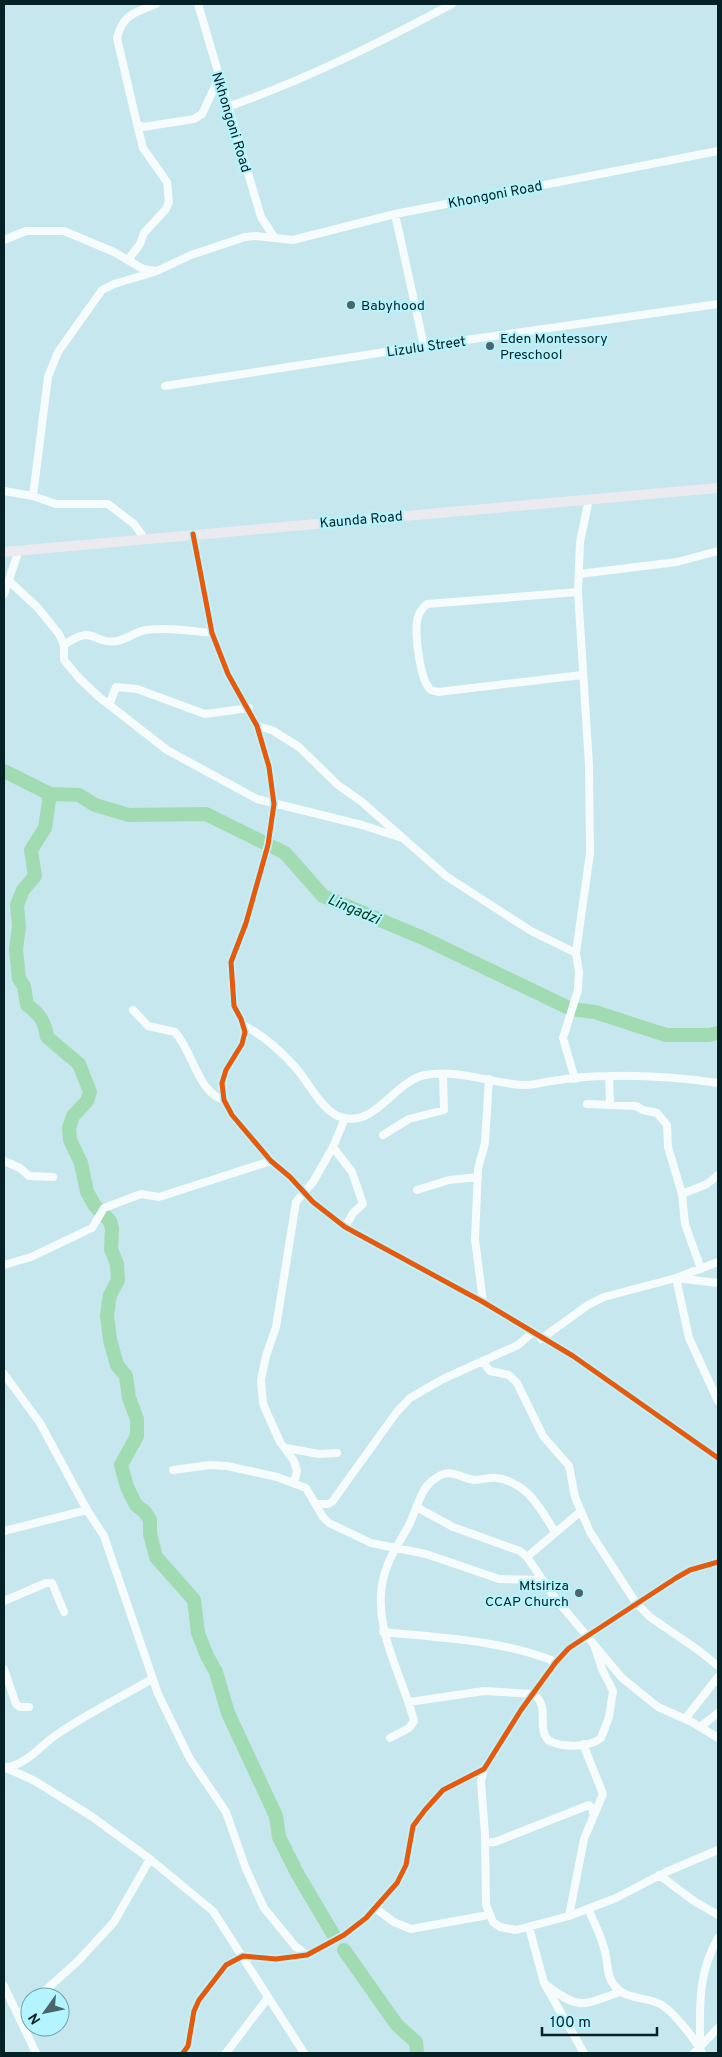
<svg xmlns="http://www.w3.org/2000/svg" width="722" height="2057" viewBox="0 0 722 2057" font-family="Overpass,sans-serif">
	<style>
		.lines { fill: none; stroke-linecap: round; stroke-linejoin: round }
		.river { stroke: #a1dbb2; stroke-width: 14 }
		.minor { stroke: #f6fbfc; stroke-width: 8 }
		.major { stroke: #eaeaef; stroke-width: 10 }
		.cycleway-casing { stroke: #b4f4fe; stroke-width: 8 }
		.cycleway { stroke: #e8590c; stroke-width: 5 }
		.poi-dot { fill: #49666b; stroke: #b4f4fe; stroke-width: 2 }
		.labels { text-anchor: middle; stroke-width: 4.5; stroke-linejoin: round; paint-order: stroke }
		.street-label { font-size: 14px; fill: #062125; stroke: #b4f4fe }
		.poi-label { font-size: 14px; fill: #062125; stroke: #b4f4fe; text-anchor: start }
		.water-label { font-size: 15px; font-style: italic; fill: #043811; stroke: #b4f4fe }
	</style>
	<rect width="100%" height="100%" fill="#c5e7ed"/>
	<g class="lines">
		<path class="river" d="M4 771 50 794 79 795 95 805 129 815 206 814 285 853 323 896 423 938 571 1009 595 1012 666 1035H709L718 1033
			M50 794 45 828 31 850 35 876 23 890 17 905 19 927 16 949 19 979 24 986 27 1005C39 1013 45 1022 47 1037L79 1064 90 1092 87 1101 73 1116 69 1128 70 1140 81 1163 87 1192 95 1206 110 1221 112 1229 111 1249 117 1264 118 1280 110 1295 107 1315 110 1340 117 1365 126 1376 129 1398 137 1419V1436L121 1465 127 1487 136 1505 145 1512 150 1520V1534L156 1557 194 1600 198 1633 207 1656 216 1672 228 1713 276 1816 279 1837 297 1873 333 1934
			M344 1950 397 2025 416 2042 417 2053"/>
		<path class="minor" d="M156 4C135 13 123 14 117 38L137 124 143 127 194 119 202 114 219 78
			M198 4 261 217 274 237
			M227 107C305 80 379 43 452 4
			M395 214 424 346
			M4 240 26 231H64L114 252 143 269 157 271 191 255 245 237 256 236 293 240 395 214 718 151
			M128 260 140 244 144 233 166 209 169 202 167 182 143 148 137 124
			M165 386 424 346 718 304
			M4 491 33 496 56 504H108L134 524 142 535 141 539
			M33 496 48 377 58 352 102 290 114 284 154 272
			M193 534 212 633 228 674 257 726 269 767 274 804 268 845 246 923 231 962 234 1006 241 1019 245 1032 242 1044 226 1070 222 1083 224 1100 232 1115 271 1161 290 1177 313 1202 345 1227 483 1302 573 1356 718 1458
			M579 574 677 562 718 551
			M9 581 37 607 59 634 64 645V660L79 678 99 697 167 750 257 799 362 825 402 838
			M578 592 427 604C421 609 418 614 417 621 415 636 420 681 431 690L438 692 582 675
			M4 594 19 550
			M64 645C94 623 93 645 117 641 128 639 136 631 146 630 167 627 191 631 212 633
			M109 705 116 687 137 689 205 714 249 708
			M257 726 272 730 299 747 338 785 362 802 446 876 531 931 576 953
			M133 1010 148 1026 175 1032C193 1052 198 1093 224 1100
			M243 1025C263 1035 281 1051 296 1068 310 1084 323 1114 344 1118 377 1125 395 1081 425 1075 458 1069 490 1083 522 1085 533 1086 542 1082 552 1081 571 1078 590 1076 609 1076 645 1075 682 1078 718 1083
			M609 1076 610 1104
			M575 1079 563 1038 578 990 579 972 576 953 590 853 589 765 578 592 580 542 589 499
			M587 1104 636 1106 643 1110 657 1113 667 1125 668 1147 682 1194 685 1224 701 1269
			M383 1135 409 1119 444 1110 443 1074
			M333 1147 352 1172 363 1204 353 1213 345 1227
			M4 1161 20 1168 29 1176 53 1177
			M417 1190 449 1180 478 1177
			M682 1194 707 1184 718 1175
			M4 1265 31 1257 92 1228 104 1208 141 1194 159 1197 271 1161
			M718 1283 676 1278 689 1338 718 1401
			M483 1302 475 1239 478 1169 485 1143 489 1079
			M541 1339 588 1305 604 1297 676 1278 718 1262
			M482 1361 490 1371 509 1375 517 1383 543 1436 569 1466 575 1497 590 1532 636 1603 650 1617 698 1650 718 1666
			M4 1374 40 1423 87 1510 104 1536 158 1694 190 1759 226 1812 246 1869 264 1908 295 1946 307 1955
			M286 1448 319 1454 337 1453
			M173 1470 210 1465 227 1466 277 1477 306 1488 323 1517 329 1523 371 1543 426 1554 499 1579 542 1580
			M294 1483 297 1471 294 1461 280 1442 267 1413 263 1403 261 1380 266 1356 276 1327 296 1202 313 1182 333 1147 345 1118
			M316 1504H328L332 1502 396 1413 410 1398 443 1379 518 1345 532 1333
			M418 1508 453 1527 520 1551 527 1557 555 1598 622 1678 658 1707 692 1722 718 1738
			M4 1531 87 1510
			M527 1557 581 1511
			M4 1601 46 1583H52L64 1612
			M383 1632C441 1638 502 1640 556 1662
			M4 1669 16 1704 20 1707H29
			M409 1702 484 1691 533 1694C551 1706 536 1726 548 1740 561 1748 589 1748 601 1738L609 1717 613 1691 602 1669 594 1645
			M685 1719 718 1677
			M700 1727 718 1713
			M390 1738 409 1728 414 1721C403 1678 378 1638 381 1593 383 1566 395 1550 408 1527 416 1513 419 1491 432 1481 449 1466 457 1477 474 1480 482 1480 489 1477 497 1478 528 1483 540 1508 555 1532
			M4 1767 35 1781 91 1816 150 1859 213 1911 304 2053
			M5 1768C31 1762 39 1746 59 1733 89 1713 121 1697 152 1679
			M484 1769 481 1781 485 1835 486 1905 493 1922 500 1927 516 1930 569 1916 616 1898 666 1872 718 1850
			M485 1843 495 1842 589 1805 593 1809V1813
			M659 1875 694 1901 718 1915
			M375 1908 394 1922 411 1929 488 1915
			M588 1909C595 1924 603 1939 606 1956 608 1966 607 1977 614 1985 624 2000 645 1996 660 2004 672 2010 696 2040 702 2053
			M569 1916 584 1839 603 1794 583 1744
			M529 1927 544 1983 584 2053
			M545 1984C579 2010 581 2006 620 1992
			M4 1986 36 2053
			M38 1997 78 1961 114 1922 150 1859
			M18 2014 30 2004
			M700 2048C700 2007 697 1975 718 1938
			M183 2053 188 2046 194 2011 199 2000 226 1965 243 1956 276 1959 307 1955 344 1935 366 1918 397 1883 406 1865 413 1826 425 1810 443 1790 484 1769 521 1710 556 1662 569 1648 676 1578 690 1570 718 1562
			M226 2053 267 1999
			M694 2053 718 2028"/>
		<path class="major" d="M4 552 718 488"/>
		<g class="cycleway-casing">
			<path id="cycleway" d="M193 534 212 633 228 674 257 726 269 767 274 804 268 845 246 923 231 962 234 1006 241 1019 245 1032 242 1044 226 1070 222 1083 224 1100 232 1115 271 1161 290 1177 313 1202 345 1227 483 1302 573 1356 718 1458
				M183 2053 188 2046 194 2011 199 2000 226 1965 243 1956 276 1959 307 1955 344 1935 366 1918 397 1883 406 1865 413 1826 425 1810 443 1790 484 1769 521 1710 556 1662 569 1648 676 1578 690 1570 718 1562"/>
		</g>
		<use href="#cycleway" class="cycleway"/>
	</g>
	<g class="poi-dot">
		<circle cx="351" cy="305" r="5"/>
		<circle cx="490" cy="346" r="5"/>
		<circle cx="579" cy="1593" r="5"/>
	</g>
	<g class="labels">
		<g class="street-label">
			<text transform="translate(232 122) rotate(73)" y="5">Nkhongoni Road</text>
			<text transform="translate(495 194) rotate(-11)" y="5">Khongoni Road</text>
			<text transform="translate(426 346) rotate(-8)" y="5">Lizulu Street</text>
			<text transform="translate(361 519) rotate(-5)" y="5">Kaunda Road</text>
		</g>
		<g class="poi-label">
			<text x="361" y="310">Babyhood</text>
			<text x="500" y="343">Eden Montessory<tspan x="500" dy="16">Preschool</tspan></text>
			<text x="569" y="1590" text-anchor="end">Mtsiriza<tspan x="569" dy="16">CCAP Church</tspan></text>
		</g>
		<g class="water-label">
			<text transform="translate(354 909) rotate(23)" y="5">Lingadzi</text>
		</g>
	</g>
	<rect width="722" height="2057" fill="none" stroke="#062125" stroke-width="10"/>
	<g transform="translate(45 2012) rotate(237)"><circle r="24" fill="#b4f4fe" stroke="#6ea0a7"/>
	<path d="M0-4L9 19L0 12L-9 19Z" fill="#49666b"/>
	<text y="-8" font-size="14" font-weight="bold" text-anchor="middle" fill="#062125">N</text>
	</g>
	<path d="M542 2027v8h115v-8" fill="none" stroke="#062125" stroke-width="2.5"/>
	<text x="550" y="2027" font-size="15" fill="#062125" stroke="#b4f4fe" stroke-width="4" paint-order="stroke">100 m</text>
</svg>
